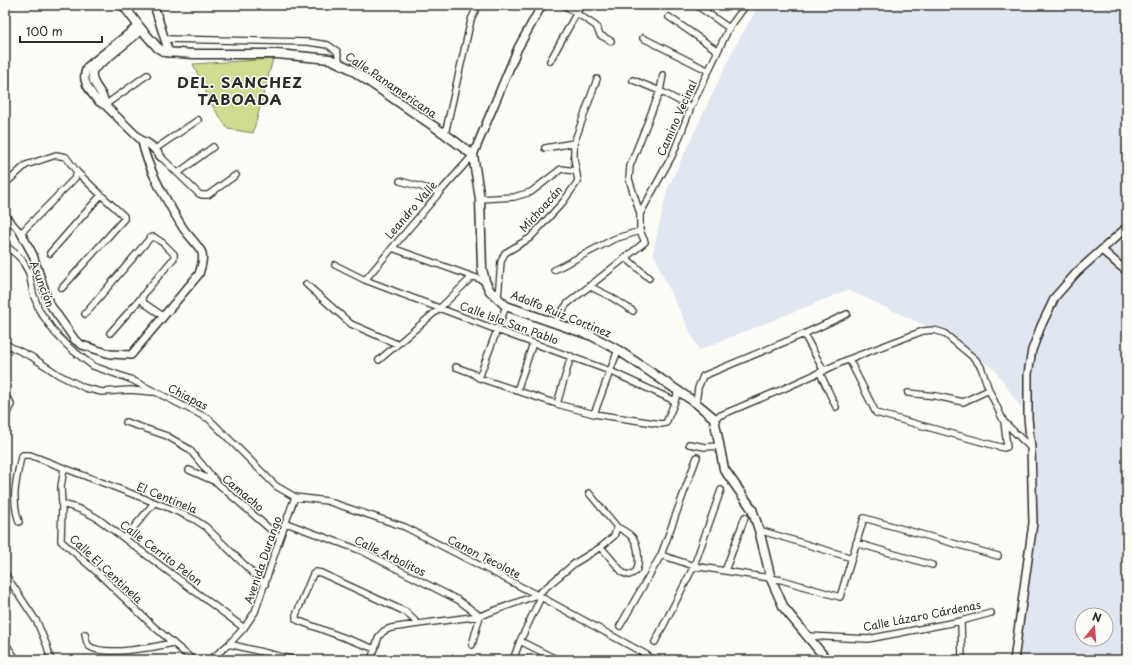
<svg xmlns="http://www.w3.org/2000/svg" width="1132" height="665" viewBox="0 0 1132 665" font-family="'Playpen Sans',sans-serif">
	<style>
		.built { fill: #e1e7f1; fill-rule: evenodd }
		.green { fill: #cfdb8e; stroke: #7d835c }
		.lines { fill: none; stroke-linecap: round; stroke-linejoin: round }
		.minor-casing { stroke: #2b2b2b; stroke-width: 8 }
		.tertiary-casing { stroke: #2b2b2b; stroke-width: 10 }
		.secondary-casing { stroke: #2b2b2b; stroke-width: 11 }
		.minor { stroke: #fdfcf7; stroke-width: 5.5 }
		.tertiary { stroke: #fdfcf7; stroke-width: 7 }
		.secondary { stroke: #fdfcf7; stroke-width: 8 }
		.labels { text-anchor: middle; stroke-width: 3; stroke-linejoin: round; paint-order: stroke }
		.street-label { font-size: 11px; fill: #2b2b2b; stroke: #fdfcf7 }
		.district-label { font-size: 15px; font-weight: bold; letter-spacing: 1px; fill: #2b2b2b; stroke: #fdfcf7 }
	</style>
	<rect width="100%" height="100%" fill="#fdfcf7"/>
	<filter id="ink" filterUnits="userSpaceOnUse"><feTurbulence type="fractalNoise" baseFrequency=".025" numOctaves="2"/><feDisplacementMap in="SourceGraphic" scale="8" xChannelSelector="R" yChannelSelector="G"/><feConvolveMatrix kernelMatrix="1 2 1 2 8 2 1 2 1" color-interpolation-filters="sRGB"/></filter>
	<g filter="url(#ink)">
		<path class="built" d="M759 5H1127V660H1015L1034 532 1032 424 995 370 937 331 848 290 699 350 665 281 653 252 667 190 735 46ZM1082 615H1106V639H1082Z"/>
		<path class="green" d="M273 59 253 133 228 129 213 107 193 64Z"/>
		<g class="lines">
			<g class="minor-casing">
				<path id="minor" d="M564 5 596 26 600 35 611 41
					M696 5 729 28
					M669 17 718 51
					M643 38 709 71
					M165 39 308 42 328 45 337 51 340 64
					M550 61 581 5
					M633 80 660 91 691 107
					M105 105 147 75
					M445 134 471 20 478 5
					M545 148 574 143
					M155 150 158 147 198 120
					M161 157 199 194 202 195H208L236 175
					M178 173 213 147
					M400 181 440 192
					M5 184 26 165 56 155 66 157 77 172 75 178 21 233 5 215
					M480 199 514 197 531 192 561 169 575 171
					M640 214 629 179 630 166 660 91 663 75
					M5 245 16 254 22 260 29 273 33 293 39 310 55 333 71 349 93 366 130 379 209 419 276 486 295 497 327 501 405 527 541 597 647 655 653 660
					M392 248 485 281
					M50 253 101 195 77 172
					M625 257 649 278
					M335 265 365 280 497 330 610 371 675 401
					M554 270 614 239 640 231
					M365 280 440 192 473 155
					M306 284 351 324 397 344
					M589 286 611 297 633 311
					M62 288 124 219V216L101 195
					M498 298 501 262 503 257 505 253 530 238 563 202 578 181 574 158V143L597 79
					M85 314 150 238 154 237 163 243 174 254V258L146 291 142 297 144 303 163 316
					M554 323 567 304 645 242 640 231V214L673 154 691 107 729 28 746 5
					M110 333 142 297
					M804 334 847 314
					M5 344 32 357 59 375 85 388 102 392 130 390 153 392
					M379 360 440 308 472 277
					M456 367 472 373 479 378 557 404 594 414 661 424 666 423 675 401 678 391
					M820 373 836 407
					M479 378 506 306
					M517 391 533 343
					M908 393 936 396 963 402 989 390
					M5 399H7L10 401 11 405 5 417
					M696 403 698 388 703 376 804 334 824 371
					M557 404 571 356
					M594 414 618 350
					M714 418 783 389 849 359 923 331 934 330 944 333 975 359 981 367 989 390 1004 422 1007 447 1004 448 876 413 849 359
					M126 422 167 436 189 449 215 480
					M1004 422 1031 448
					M689 444 705 447 720 446
					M64 468 61 487 62 504 61 541 99 574 152 625 193 660
					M189 470 216 482 280 538
					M62 504C75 507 86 511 97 518L244 628
					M19 522C11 499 16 480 21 457L23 455H30L169 508 194 519 206 527 265 585
					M286 523 362 551 458 600 480 616
					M759 530 852 558
					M125 538 154 503
					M856 543 932 565
					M601 547 623 573 629 575C629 575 634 573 635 572 641 566 638 544 633 538 629 533 623 530 617 527
					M661 555 694 566 782 580 840 597 864 518 998 556
					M725 571 745 517
					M5 574 37 622 47 646 51 660
					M961 621 962 660
					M620 626 661 555 697 457
					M85 634C86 638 86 643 89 646 103 657 156 647 173 643
					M808 636 868 639 961 621 991 613
					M520 641 558 660
					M655 642 694 566 721 490
					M5 643 17 660
					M229 644 295 660
					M472 645 480 616
					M375 649 299 621 296 619V615L313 574 316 572 321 573 406 612 418 624
					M5 655 14 657
					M210 660 229 644 244 628 255 612 280 538 295 497
					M371 660 379 636 384 631 391 628 418 624 480 616 537 595 575 563 601 547 614 536 617 527 589 493
					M513 660 520 641 541 597"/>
			</g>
			<g class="tertiary-casing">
				<path id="tertiary" d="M154 5 169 53
					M138 26 87 67C85 71 84 75 85 80 87 88 97 103 105 105L142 141C150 142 156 151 161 157
					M105 105C105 91 89 85 93 70L142 30
					M473 155 518 48 542 5
					M21 233 33 255 49 303 75 340 82 345 110 354 131 355 199 274C201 267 204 260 202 253 200 247 187 234 183 228 168 203 147 169 142 141
					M1102 250 1119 265 1127 271
					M1014 660 1033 523 1031 448 1028 418V374L1032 350 1041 326 1055 297 1077 272 1127 227"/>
			</g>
			<g class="secondary-casing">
				<path id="secondary" d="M123 5 142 30 158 48 165 52 194 54H277L330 59 349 68 445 134 473 155 480 199 482 269 485 281 490 291 506 306 592 336 618 350 696 403 714 418 724 469 752 509 759 530 771 579 784 608 827 660"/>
			</g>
			<use href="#minor" class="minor"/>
			<use href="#tertiary" class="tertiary"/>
			<use href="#secondary" class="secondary"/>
		</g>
	</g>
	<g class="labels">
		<g class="street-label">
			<text transform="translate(391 85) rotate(34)" y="4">Calle Panamericana</text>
			<text transform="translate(677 118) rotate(-66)" y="4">Camino Vecinal</text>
			<text transform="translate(541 209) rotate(-48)" y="4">Michoacán</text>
			<text transform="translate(411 210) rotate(-49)" y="4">Leandro Valle</text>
			<text transform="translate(42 284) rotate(69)" y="4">Asunción</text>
			<text transform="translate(561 314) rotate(22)" y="4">Adolfo Ruiz Cortinez</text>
			<text transform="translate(509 323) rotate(20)" y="4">Calle Isla San Pablo</text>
			<text transform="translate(188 397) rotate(27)" y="4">Chiapas</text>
			<text transform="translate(243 493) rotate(40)" y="4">Camacho</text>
			<text transform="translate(167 498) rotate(22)" y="4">El Centinela</text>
			<text transform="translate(161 553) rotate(37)" y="4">Calle Cerrito Pelon</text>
			<text transform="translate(390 556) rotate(26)" y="4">Calle Arbolitos</text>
			<text transform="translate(484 557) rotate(27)" y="4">Canon Tecolote</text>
			<text transform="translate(263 560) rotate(-71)" y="4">Avenida Durango</text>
			<text transform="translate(106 569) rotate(43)" y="4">Calle El Centinela</text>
			<text transform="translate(922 616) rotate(-11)" y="4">Calle Lázaro Cárdenas</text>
		</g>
		<g class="district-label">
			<text x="240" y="88">DEL. SANCHEZ<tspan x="240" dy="17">TABOADA</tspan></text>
		</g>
	</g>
	<rect width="1132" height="665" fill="none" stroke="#fdfcf7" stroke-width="20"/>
	<rect x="10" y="10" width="1112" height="645" fill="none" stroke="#2b2b2b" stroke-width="1.5" filter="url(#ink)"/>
	<g transform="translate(1094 627) rotate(17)"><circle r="19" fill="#fdfcf7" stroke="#a9a8a5"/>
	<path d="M0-3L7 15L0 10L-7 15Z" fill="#d1495b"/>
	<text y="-6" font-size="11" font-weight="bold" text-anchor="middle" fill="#2b2b2b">N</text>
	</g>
	<path d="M20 36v6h82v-6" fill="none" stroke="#2b2b2b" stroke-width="2"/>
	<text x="26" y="36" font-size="12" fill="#2b2b2b" stroke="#fdfcf7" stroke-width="3" paint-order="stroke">100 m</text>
</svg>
